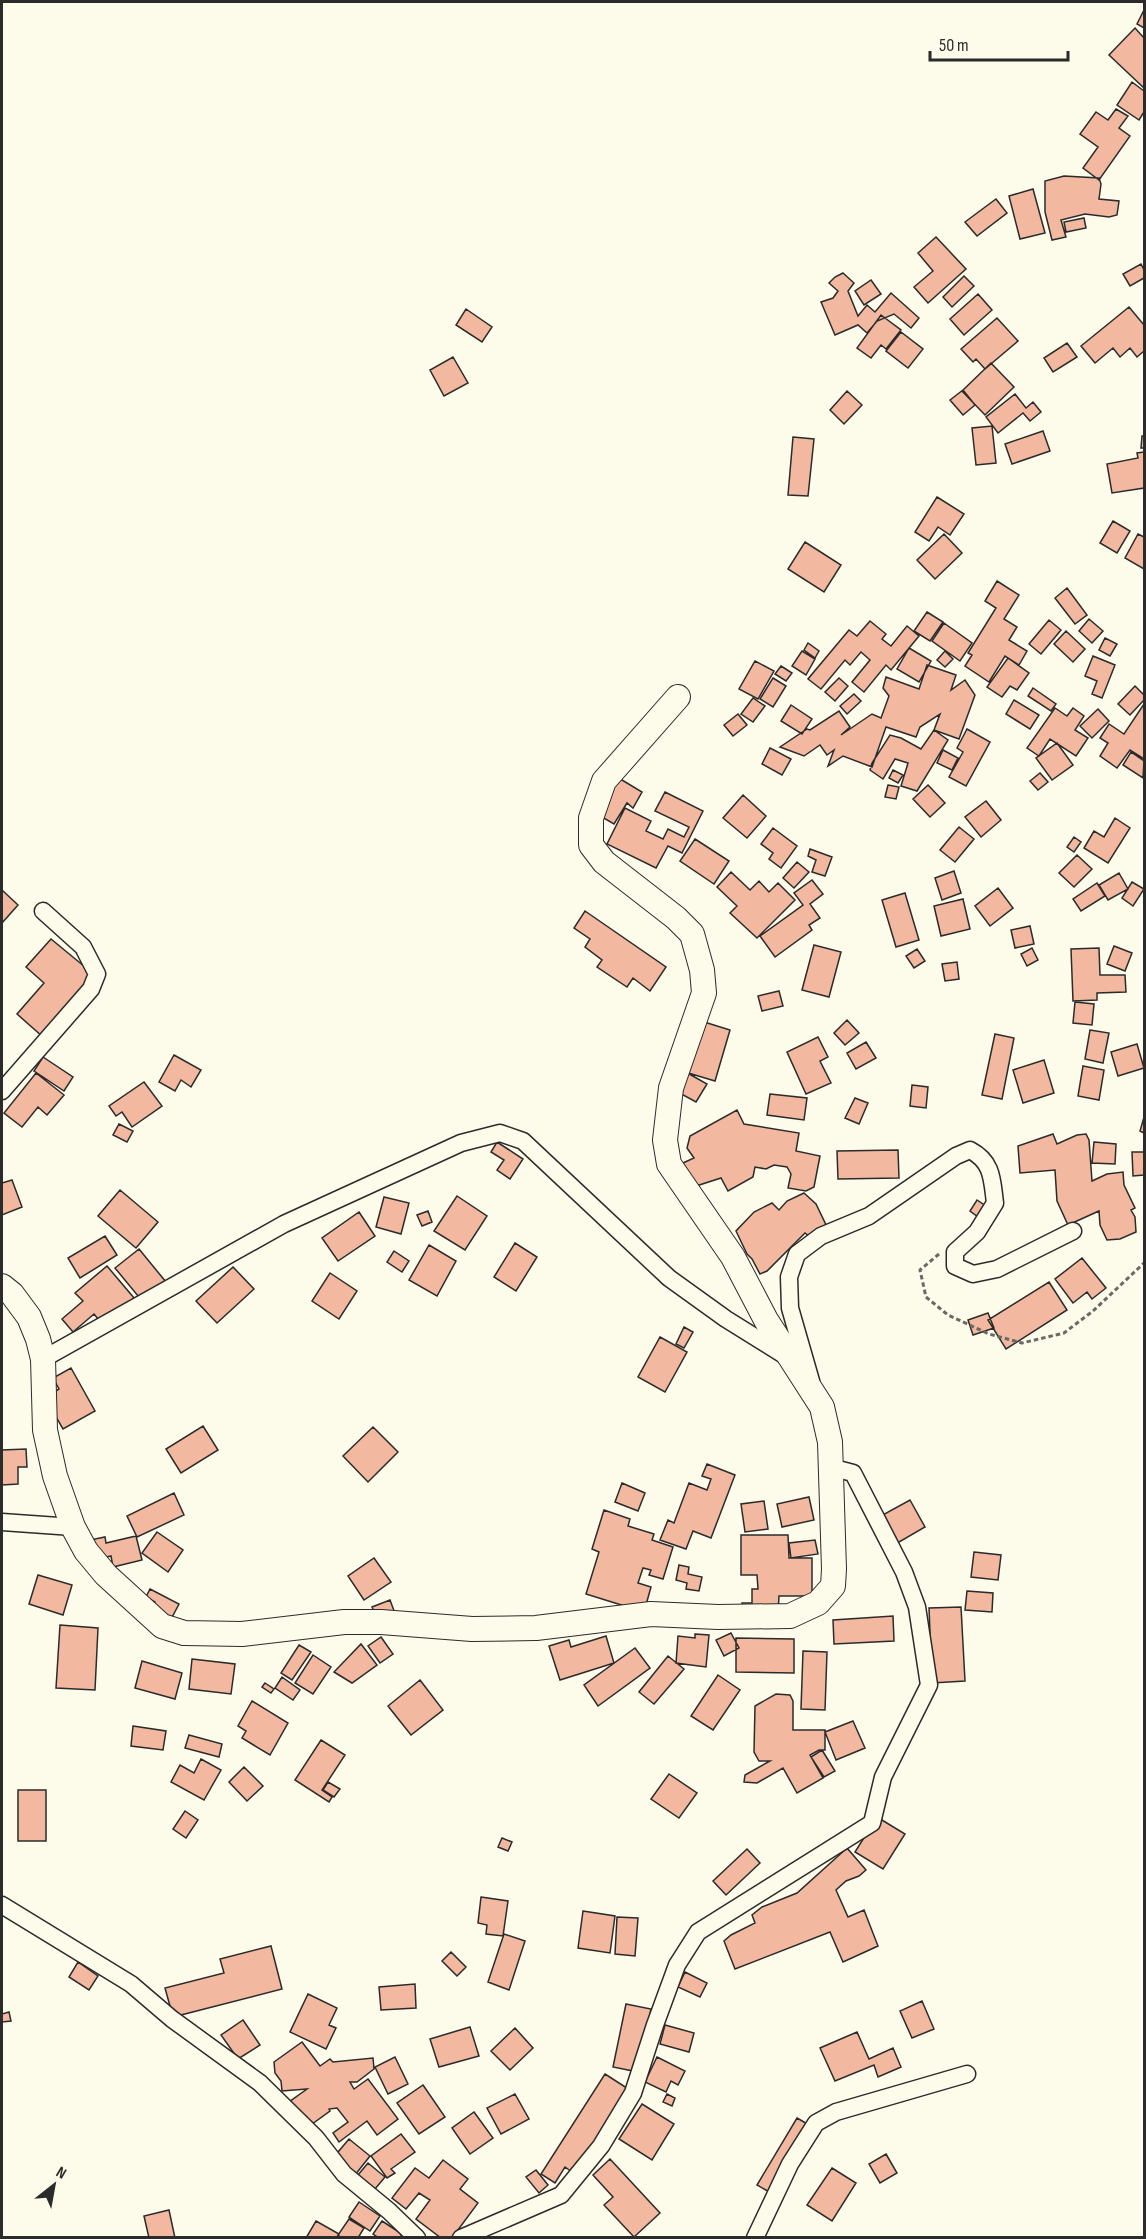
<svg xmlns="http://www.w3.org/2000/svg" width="1146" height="2239" viewBox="0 0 1146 2239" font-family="'Sofia Sans Condensed',sans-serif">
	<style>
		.building { fill: #f2b8a0; stroke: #2b2b2b; stroke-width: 1.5 }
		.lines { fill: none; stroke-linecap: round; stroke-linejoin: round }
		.street-casing { stroke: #2b2b2b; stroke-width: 19 }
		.secondary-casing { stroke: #2b2b2b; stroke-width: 26 }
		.path { stroke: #6a6964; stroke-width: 3; stroke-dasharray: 4.5 3; stroke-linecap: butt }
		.street { stroke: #fdfbea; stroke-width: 16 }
		.secondary { stroke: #fdfbea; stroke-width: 24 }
	</style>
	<rect width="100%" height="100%" fill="#fdfbea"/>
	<path class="building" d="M1144 10V28L1137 24Z
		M1135 28 1144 38V88L1109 55Z
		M1132 82 1144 91V112L1139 120 1117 105Z
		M1116 109 1128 116 1119 128 1130 136 1099 180 1083 168 1098 147 1080 134 1096 112 1108 120Z
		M1064 176 1099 178 1101 184 1099 199 1119 201 1117 215 1109 217 1085 214 1061 220 1066 237 1052 240 1045 212V181Z
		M1033 189 1045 233 1020 239 1009 196Z
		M996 199 1007 213 977 236 965 222Z
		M1084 218 1086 228 1066 232 1064 222Z
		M936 237 966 269 928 303 914 287 933 271 918 253Z
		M1141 264 1144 270V278L1130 286 1123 274Z
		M843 273 854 283 848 291 858 316 867 305 875 312 891 293 919 318 911 328 894 314 877 321 867 333 858 325 835 335 821 302 833 298 838 291 829 283 835 277Z
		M964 276 974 286 952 307 943 297Z
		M871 280 881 294 864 305 855 291Z
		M978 294 992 310 964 335 950 319Z
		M1129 307 1144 325V351L1137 357 1130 348 1120 357 1113 348 1095 363 1081 346Z
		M466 309 492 327 482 342 456 325Z
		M881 315 901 330 886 349 881 345 871 358 857 348Z
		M997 318 1018 341 985 369 976 359 973 362 961 349Z
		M901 332 923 349 908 368 886 351Z
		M1067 343 1077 357 1053 372 1044 358Z
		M453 357 468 383 444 396 430 370Z
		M991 363 1014 387 985 415 962 391Z
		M963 390 975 405 963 415 950 400Z
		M847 391 862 405 844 424 830 410Z
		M1015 394 1026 408 1033 402 1041 412 1030 421 1023 413 998 433 986 417Z
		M992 426 996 463 976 465 972 428Z
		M1043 431 1050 451 1012 464 1005 444Z
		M1142 436H1144V448H1141Z
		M793 437 814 439 808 496 788 495Z
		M1144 452V488L1112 493 1107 464 1138 458 1137 453Z
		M937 497 964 514 950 535 938 527 929 541 915 532Z
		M1113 521 1130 531 1117 553 1100 543Z
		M944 534 962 553 935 579 917 560Z
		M1138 534 1144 537V569L1125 558Z
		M805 542 841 565 824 592 788 569Z
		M997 581 1019 595 1004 619 1017 627 1009 640 1027 651 1019 665 1005 656 989 682 965 666 972 655 968 653 996 608 985 601Z
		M1067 588 1087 615 1075 624 1055 598Z
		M927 612 943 622 930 641 914 631Z
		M1089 619 1103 631 1092 643 1079 631Z
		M1049 620 1061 630 1041 654 1029 644Z
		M870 621 886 634 882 639 891 646 907 626 919 636 891 670 886 665 864 692 852 682 870 660 861 652 850 665 845 660 821 689 808 679 849 630 857 636Z
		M944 623 972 643 960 661 932 641Z
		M1066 631 1085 649 1073 662 1054 644Z
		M1105 638 1117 644 1110 656 1099 650Z
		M808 643 819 651 815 658 804 650Z
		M909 648 931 661 919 682 897 669Z
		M802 651 815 659 806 675 792 666Z
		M945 651 953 659 945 667 937 660Z
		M1093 656 1115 665 1102 698 1092 694 1097 681 1085 676Z
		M1008 658 1029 673 1017 690 1010 686 1002 697 987 687Z
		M755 661 774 671 758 699 739 689Z
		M927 665 956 675 951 690 965 680 975 695 959 739 934 730 940 714 920 727 916 737 886 727 872 767 843 756 828 766 834 750 827 755 820 745 804 756 780 747 807 729 810 730 839 711 850 727 841 735 872 714 881 718 889 696 883 688 886 677 919 689Z
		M781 666 792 673 786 681 775 674Z
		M773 678 786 686 773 707 760 699Z
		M839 678 848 686 835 701 825 692Z
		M1135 686 1144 695V700L1130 715 1118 704Z
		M1033 688 1056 704 1051 711 1028 696Z
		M854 694 861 701 847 714 840 706Z
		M753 698 765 706 753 722 741 714Z
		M1014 700 1039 715 1030 729 1006 714Z
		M1144 704V759L1130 750 1117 768 1100 756 1108 743 1100 738 1109 724 1124 734Z
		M791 705 812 719 802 734 781 721Z
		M1055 708 1067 716 1073 708 1084 716 1075 730 1088 738 1076 756 1050 739 1039 756 1027 748Z
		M1098 709 1109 721 1092 738 1080 726Z
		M738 714 747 725 733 736 724 725Z
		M967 729 990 742 966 786 949 777 963 752 957 748Z
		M934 730 948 740 917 791 901 786 908 763 895 759 883 779 870 770 872 763 890 735 901 738 921 749Z
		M1057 743 1073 765 1052 780 1036 758Z
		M770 748 791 759 782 775 762 764Z
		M943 750 958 758 952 770 937 763Z
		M1131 752 1144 761 1143 778 1123 765Z
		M893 770 903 775 898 783 889 778Z
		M1040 773 1048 782 1038 790 1030 781Z
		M617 777 642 792 633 808 627 803 614 824 595 813Z
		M888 785 899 787 896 799 885 797Z
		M928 785 945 803 930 817 913 799Z
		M665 792 703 811 682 853 668 846 656 868 607 844 625 808 651 821 646 831 663 839 668 829 684 837 689 827 655 811Z
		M743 795 766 816 747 838 723 818Z
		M986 801 1001 820 981 837 965 817Z
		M1115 818 1130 828 1108 863 1084 848 1094 831 1104 837Z
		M959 827 974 839 955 862 940 850Z
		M773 828 797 846 781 868 769 859 773 853 761 844Z
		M1074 837 1081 842 1074 852 1067 847Z
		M695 839 729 861 714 884 680 861Z
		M810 849 832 857 825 876 812 872 816 860 808 856Z
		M1077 855 1092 869 1074 887 1059 873Z
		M797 862 809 872 794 888 783 878Z
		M954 871 961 893 942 900 935 878Z
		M731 872 750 890 759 881 769 892 778 883 795 900 757 938 730 913 737 906 717 887Z
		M1119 873 1128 889 1108 900 1099 885Z
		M812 880 823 894 810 904 820 918 809 925 812 930 775 957 760 936 803 905 794 893Z
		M1132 882 1144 889 1133 906 1122 898Z
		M1097 883 1105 896 1081 911 1073 899Z
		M998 888 1013 908 990 926 975 906Z
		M2 890 18 905 2 923Z
		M905 893 919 940 896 947 882 900Z
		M963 899 970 929 941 936 934 906Z
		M585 911 666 967 650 991 633 978 627 987 597 967 602 960 585 947 590 939 574 928Z
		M1030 926 1034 944 1015 948 1011 930Z
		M51 939 96 976 43 1037 17 1014 44 983 26 967Z
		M814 945 841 952 829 997 802 990Z
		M1114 946 1132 953 1125 971 1107 964Z
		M1032 948 1038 960 1027 966 1021 954Z
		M1099 948 1100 975H1125L1126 992 1097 993V1000L1073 1001 1071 949Z
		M917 949 925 961 914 968 906 956Z
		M957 962 959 979 945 981 942 964Z
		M779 991 783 1006 762 1011 758 996Z
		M1075 1002 1094 1004 1092 1025 1073 1023Z
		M847 1020 859 1033 845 1045 834 1033Z
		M701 1021 730 1030 715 1081 685 1072Z
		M1090 1030 1109 1033 1103 1063 1085 1059Z
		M995 1034 1014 1038 1002 1099 982 1095Z
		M818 1037 828 1057 820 1061 831 1083 806 1094 787 1052Z
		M866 1042 876 1058 856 1069 847 1053Z
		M1137 1044 1144 1068 1118 1076 1111 1052Z
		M174 1055 201 1070 191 1087 181 1080 175 1091 159 1082Z
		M43 1057 73 1077 64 1091 34 1071Z
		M1044 1060 1054 1093 1023 1103 1013 1070Z
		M1083 1066 1104 1070 1099 1100 1078 1096Z
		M684 1071 707 1084 696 1102 674 1090Z
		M36 1073 64 1095 47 1115 38 1107 22 1127 4 1113Z
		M144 1082 162 1106 132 1127 122 1112 116 1116 109 1106Z
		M912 1085 928 1087 926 1108 910 1106Z
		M770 1094 807 1098 804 1120 767 1115Z
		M855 1098 868 1103 859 1124 845 1118Z
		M737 1110 744 1124 799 1133 796 1151 820 1156 814 1187 806 1191 788 1188 791 1174 787 1167 774 1165 766 1169 755 1167 753 1177 728 1191 721 1178 690 1188 683 1163 694 1158 687 1148 690 1136Z
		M1144 1117V1133L1140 1131Z
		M119 1124 133 1131 127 1142 113 1135Z
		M1053 1134 1057 1144 1077 1135 1086 1134 1089 1140 1092 1181 1107 1174 1123 1172 1124 1185 1135 1208 1131 1210 1135 1217 1136 1232 1120 1239 1107 1240 1100 1225 1099 1211 1068 1225 1057 1201 1055 1170 1020 1173 1018 1146Z
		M497 1142 523 1159 510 1179 497 1170 504 1160 491 1152Z
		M1094 1142 1116 1144 1115 1164 1092 1163Z
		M898 1150 899 1178 838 1179 837 1151Z
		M1132 1152H1144V1175L1133 1176Z
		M12 1180 22 1207 2 1215V1183Z
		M120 1190 158 1222 136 1248 98 1216Z
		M804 1193 816 1204 828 1229 810 1237 805 1233 767 1271 760 1274 752 1259 747 1254 736 1231 754 1212 772 1203 779 1210 787 1201Z
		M457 1196 487 1216 465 1250 434 1231Z
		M384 1197 409 1203 401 1234 376 1227Z
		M977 1200 986 1206 978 1217 970 1211Z
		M428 1211 432 1222 422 1226 417 1215Z
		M359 1212 375 1236 338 1261 322 1238Z
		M105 1236 117 1255 80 1278 68 1258Z
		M515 1243 537 1257 516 1291 494 1277Z
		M429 1245 456 1261 437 1296 409 1280Z
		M139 1249 166 1282 143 1302 115 1268Z
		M394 1251 409 1261 402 1272 387 1262Z
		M1082 1258 1106 1288 1092 1299 1087 1292 1073 1303 1055 1279Z
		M107 1266 134 1298 103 1325 94 1314 73 1332 62 1319 83 1301 75 1293Z
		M233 1267 254 1289 217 1323 196 1301Z
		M330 1273 357 1291 339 1319 312 1301Z
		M1049 1282 1067 1310 1006 1349 988 1320Z
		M988 1313 994 1328 973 1335 968 1320Z
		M684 1327 693 1332 684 1348 676 1344Z
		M660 1337 687 1352 665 1392 638 1377Z
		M71 1368 95 1411 63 1429 45 1398 59 1389 53 1378Z
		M203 1426 218 1450 181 1473 166 1449Z
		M373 1427 398 1452 368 1482 343 1456Z
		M26 1449 27 1467H18V1484L2 1485V1450Z
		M707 1464 735 1475 711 1538 693 1531 686 1549 660 1540 668 1520 674 1523 689 1483 707 1490 711 1479 702 1476Z
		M622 1483 645 1493 638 1511 615 1502Z
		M174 1493 184 1515 137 1537 127 1516Z
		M809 1497 814 1520 782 1527 777 1504Z
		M910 1500 925 1527 894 1545 879 1517Z
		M764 1501 768 1529 745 1532 741 1504Z
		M604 1510 630 1519 628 1526 654 1534 652 1540 673 1547 663 1579 649 1575 651 1570 643 1568 638 1583 651 1587 644 1612 586 1594 599 1552 592 1549Z
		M157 1532 183 1550 168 1572 142 1553Z
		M741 1535H788L789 1558H812V1596H779L778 1613H743L742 1603H752V1589H758L757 1575H741Z
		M136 1536 142 1560 113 1567 111 1556 95 1560 90 1540 105 1537 106 1543Z
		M815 1540 818 1554 791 1558 789 1543Z
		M974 1552 1001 1555 998 1580 971 1577Z
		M374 1558 391 1582 364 1600 348 1576Z
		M679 1565 689 1567 688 1574 702 1577 699 1591 686 1589 687 1583 676 1580Z
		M38 1575 72 1585 63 1615 29 1604Z
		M150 1589 179 1604 169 1623 150 1612 155 1602 146 1597Z
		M967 1591 993 1593 992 1612 965 1610Z
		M390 1600 396 1616 379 1623 372 1607Z
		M961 1607 965 1681 932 1683 929 1608Z
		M893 1616 894 1641 834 1644 833 1620Z
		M60 1625 98 1628 95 1690 56 1688Z
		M731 1633 739 1648 724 1656 716 1640Z
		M695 1634 709 1635 706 1667 676 1663 678 1636 695 1638Z
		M606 1636 614 1663 560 1680 549 1646 569 1640 571 1647Z
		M381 1637 393 1654 380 1663 368 1646Z
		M736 1638 794 1639V1673L736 1672Z
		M361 1644 377 1665 352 1683 334 1672Z
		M299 1645 311 1652 292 1680 281 1673Z
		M635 1648 650 1668 598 1706 584 1685Z
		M803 1651 827 1652 825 1710 801 1709Z
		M313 1655 331 1667 313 1694 295 1683Z
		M668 1656 684 1669 654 1704 639 1692Z
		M192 1659 235 1664 231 1694 189 1689Z
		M142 1661 182 1673 175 1699 135 1688Z
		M718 1675 740 1690 713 1730 691 1716Z
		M282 1677 300 1690 293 1700 275 1688Z
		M420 1680 443 1710 411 1735 388 1706Z
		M265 1683 274 1689 271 1693 262 1687Z
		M776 1694 790 1695 793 1701V1730H825V1750H819L810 1755 823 1778 797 1793 783 1768 757 1783 744 1782 745 1775 770 1761H759L754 1752 755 1706Z
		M252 1701 288 1723 270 1755 242 1738 246 1731 238 1726Z
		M853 1721 865 1748 836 1760 825 1732Z
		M133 1726 166 1731 163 1750 131 1746Z
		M189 1735 222 1744 219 1757 185 1748Z
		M321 1740 345 1755 322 1790 332 1797 329 1802 295 1780Z
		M822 1750 835 1771 824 1777 811 1757Z
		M201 1759 221 1770 204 1800 171 1782 180 1765 194 1773Z
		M244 1767 263 1786 247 1801 229 1782Z
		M669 1774 697 1793 679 1818 651 1799Z
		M328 1782 340 1789 334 1797 323 1790Z
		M18 1790H46V1841H18Z
		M185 1811 198 1820 186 1838 173 1829Z
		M877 1817 905 1834 883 1869 855 1852Z
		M502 1838 512 1842 508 1851 498 1847Z
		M847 1848 866 1870 859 1876 846 1881 836 1890 848 1917 864 1910 878 1946 843 1962 830 1932 735 1969 724 1941 731 1935 755 1923 752 1915 762 1907 797 1893Z
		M747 1849 760 1863 726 1895 713 1881Z
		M481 1897 508 1901 503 1936 486 1934 487 1925 478 1923Z
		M583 1911 615 1916 610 1953 578 1948Z
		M617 1917 638 1918 635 1956 615 1954Z
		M504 1934 525 1941 509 1990 488 1982Z
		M271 1946 282 1989 173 2017 165 1988 224 1973 220 1959Z
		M451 1952 466 1967 457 1976 442 1961Z
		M78 1962 98 1976 89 1990 69 1977Z
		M685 1972 707 1983 700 1997 678 1987Z
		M415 1984 416 2008 381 2010 379 1987Z
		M308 1994 337 2008 329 2025 336 2028 326 2049 290 2032Z
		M922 2001 934 2029 912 2038 900 2011Z
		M626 2004 651 2009 638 2072 613 2067Z
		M9 2012 11 2021 2 2022V2014Z
		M243 2020 260 2045 238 2059 221 2035Z
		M665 2025 694 2033 689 2052 660 2044Z
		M470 2027 479 2056 439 2067 430 2039Z
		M515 2028 533 2048 510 2070 491 2051Z
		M857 2032 869 2059 893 2048 901 2067 878 2077 874 2065 835 2081 820 2048Z
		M302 2042 320 2066 330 2059 333 2062 373 2058 374 2069 357 2082H350L354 2089 368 2079 398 2119 377 2135 367 2121 339 2142 333 2133 348 2122 337 2108 329 2109 330 2111 308 2127 289 2102 307 2089 282 2091 281 2081 275 2073 274 2062Z
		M395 2057 408 2084 388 2094 375 2067Z
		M657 2057 685 2071 678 2085 671 2081 666 2092 645 2082Z
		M605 2074 630 2090 576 2175 565 2167 555 2183 541 2174Z
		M423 2085 445 2117 419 2134 397 2103Z
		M515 2094 529 2119 501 2134 487 2108Z
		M667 2094 675 2098 672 2106 663 2102Z
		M642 2104 674 2124 652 2160 619 2139Z
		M474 2112 493 2138 470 2154 452 2128Z
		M797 2118 811 2126 771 2193 757 2185Z
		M401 2134 415 2152 391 2169 395 2173 387 2178 371 2156Z
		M349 2139 370 2156 355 2175 333 2158Z
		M886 2154 897 2173 880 2183 869 2164Z
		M610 2159 660 2213 634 2237 604 2205 613 2197 593 2175Z
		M443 2160 468 2179 460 2189 478 2203 452 2238H441L416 2219 430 2200 419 2193 406 2209 392 2198 415 2168 429 2178Z
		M368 2163 385 2177 375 2189 358 2175Z
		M832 2168 856 2183 832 2221 807 2205Z
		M536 2170 548 2185 539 2193 526 2177Z
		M359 2202 380 2216 370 2231 349 2217Z
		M169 2210 175 2238H149L144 2216Z
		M349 2219 364 2228 358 2238H342L338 2235Z
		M316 2221 339 2234 336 2238H306Z
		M382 2221 402 2234 400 2238H379L373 2234Z"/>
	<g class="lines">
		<g class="street-casing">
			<path id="street" d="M2 1091 91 989 97 974 83 947 43 911
				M43 1359 284 1224 461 1143 500 1133 523 1141 669 1278 726 1319 787 1357
				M811 1381 790 1308 789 1277 797 1254 821 1236 869 1216 956 1156 970 1150C993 1162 992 1180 995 1203L977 1232 955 1252V1266L973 1274 997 1269 1073 1231
				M2 1522 73 1527
				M2 1905 131 1984 172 2019 260 2083 316 2138 344 2174 389 2211 417 2238
				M461 2238 561 2195 601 2146 633 2093 655 2025 677 1965 698 1932 872 1823 883 1777 929 1685 917 1607 904 1572 853 1473 830 1467
				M755 2238 790 2164 816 2123 836 2112 967 2074"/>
		</g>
		<g class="secondary-casing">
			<path id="secondary" d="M2 1286 12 1294 29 1317 38 1339 43 1359 45 1430 55 1476 73 1527 86 1551 106 1575 162 1626 184 1633 242 1634 344 1622H381L472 1629 536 1628 651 1614 718 1617 790 1616 818 1603 833 1586 834 1569 830 1442 822 1407 766 1320 733 1257 669 1164 665 1140 671 1088 704 993 702 970 692 934 676 918 604 862 591 845V818L604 781 678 697"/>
		</g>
		<path class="path" d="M939 1254 920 1270 926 1297 948 1315 989 1334 1022 1343 1064 1333 1093 1311 1144 1263"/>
		<use href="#street" class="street"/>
		<use href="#secondary" class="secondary"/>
	</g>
	<rect width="1146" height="2239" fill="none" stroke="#2b2b2b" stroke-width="6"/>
	<g transform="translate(54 2185) rotate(31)" stroke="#fdfbea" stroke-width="4.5" paint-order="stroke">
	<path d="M0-4.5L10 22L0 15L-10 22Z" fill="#2b2b2b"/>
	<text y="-9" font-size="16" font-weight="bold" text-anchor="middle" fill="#2b2b2b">N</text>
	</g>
	<path d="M930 51v9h138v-9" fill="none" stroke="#2b2b2b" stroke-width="3"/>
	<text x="939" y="51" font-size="18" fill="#2b2b2b" stroke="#fdfbea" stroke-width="4.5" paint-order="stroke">50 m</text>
</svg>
